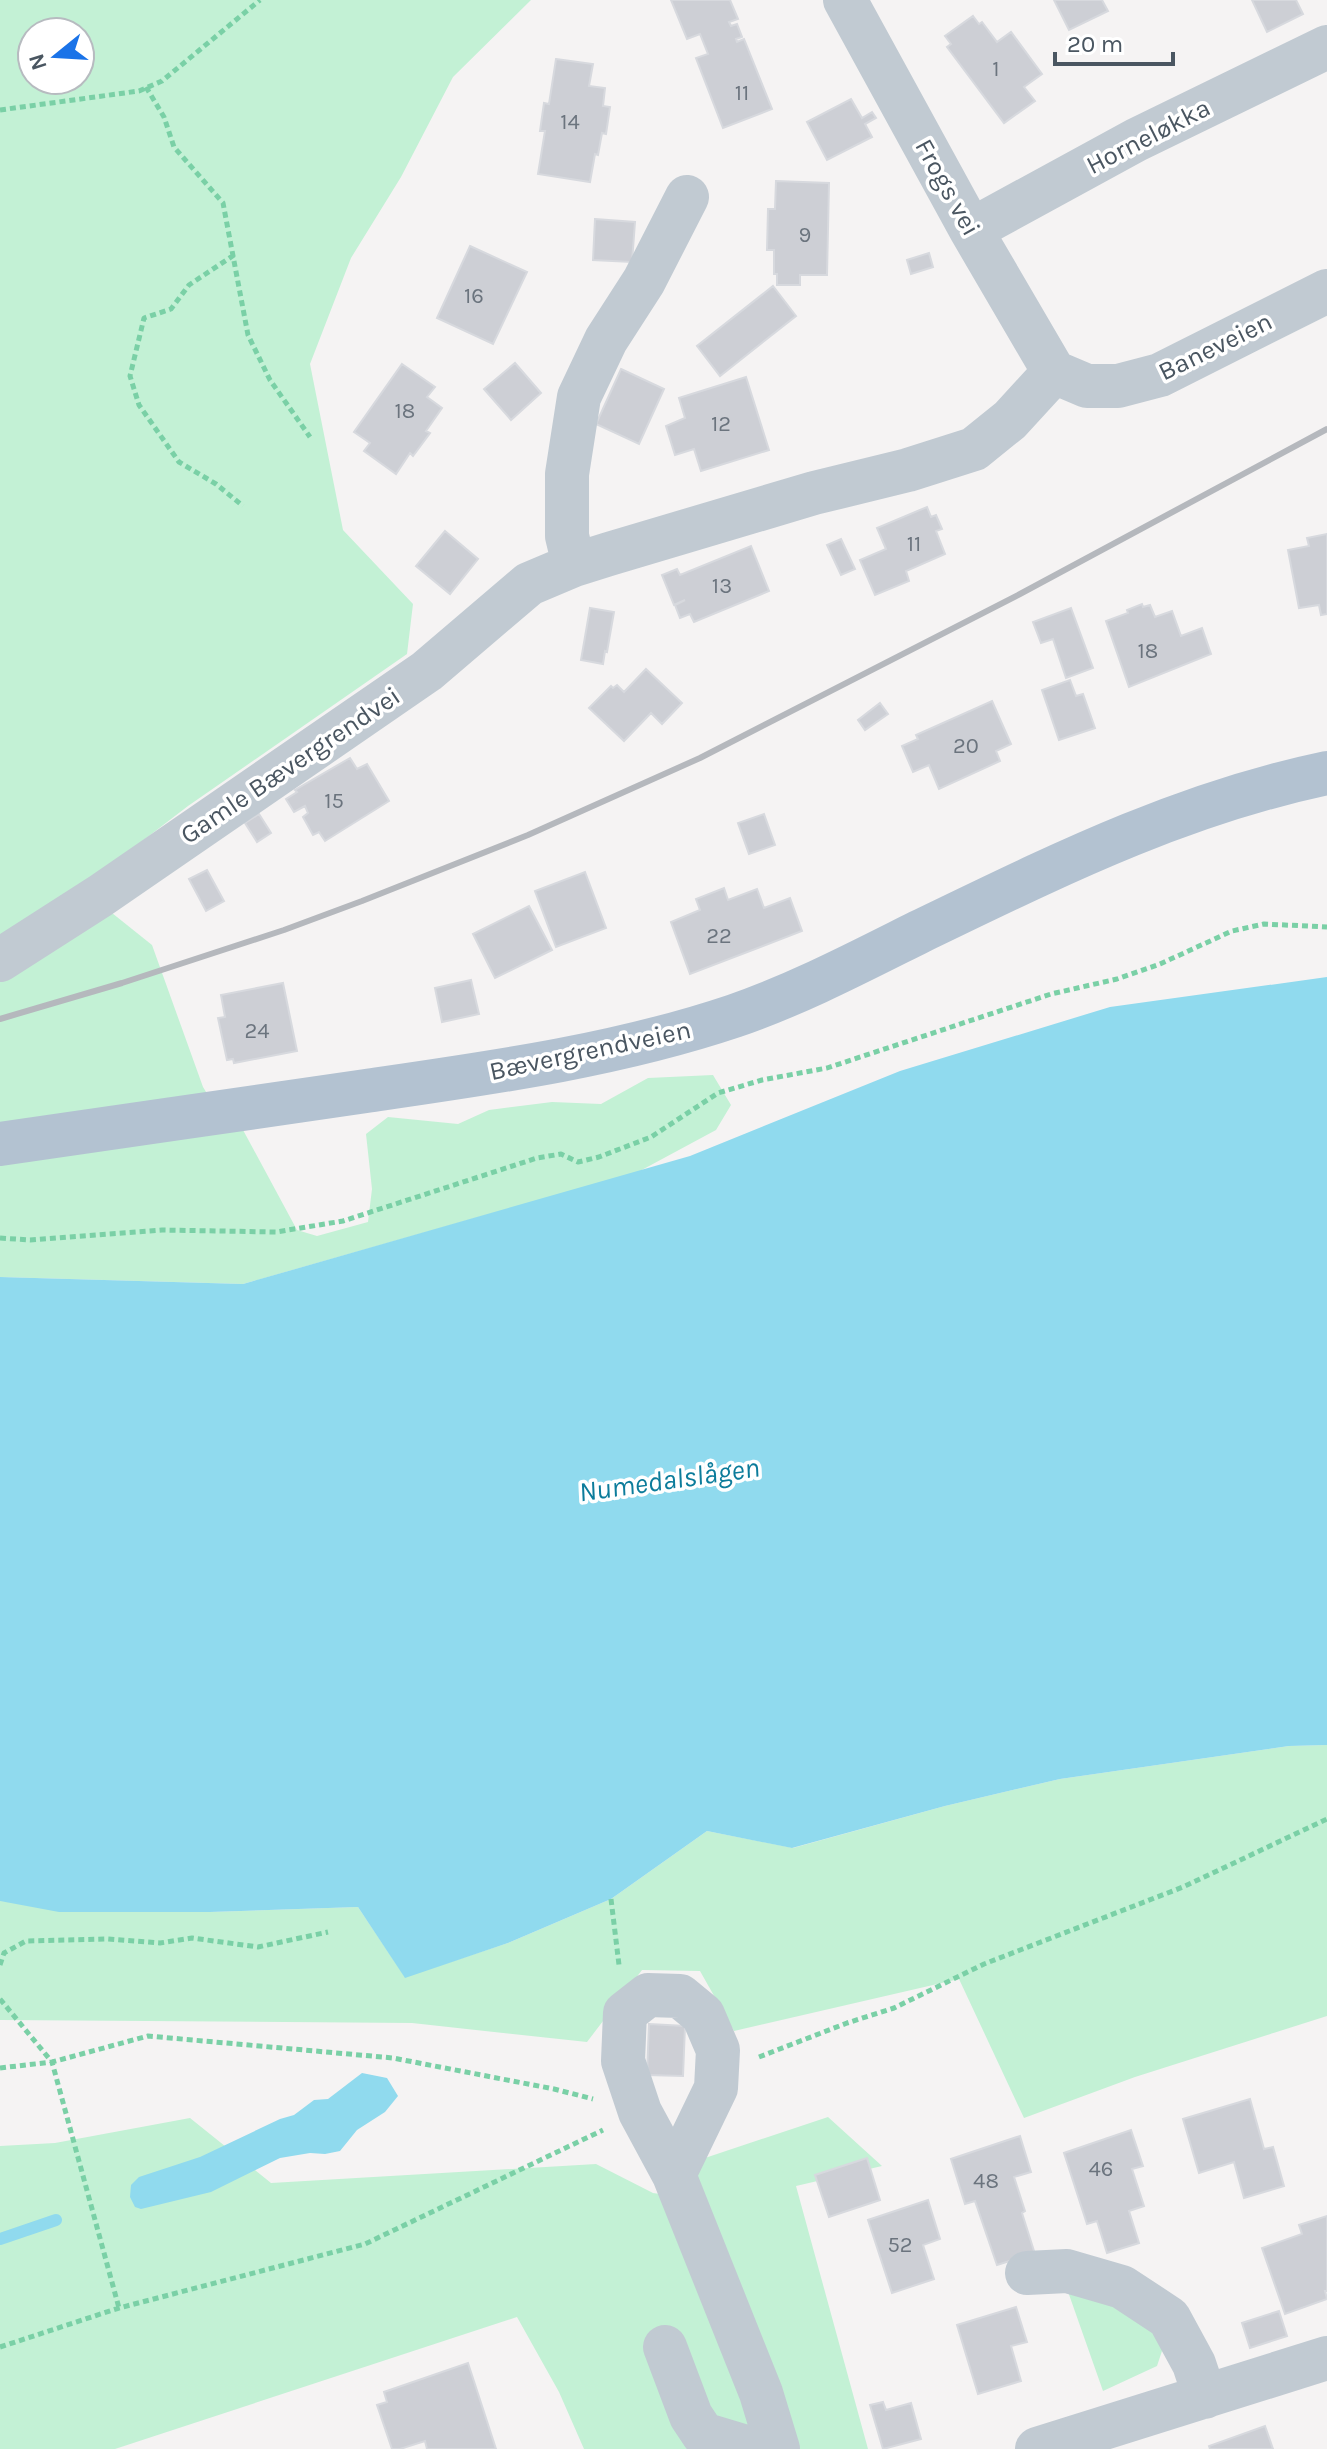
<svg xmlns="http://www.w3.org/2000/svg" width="1327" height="2449" viewBox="0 0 1327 2449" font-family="Karla,sans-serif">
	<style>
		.green { fill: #c3f1d5; fill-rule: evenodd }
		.water { fill: #90daee }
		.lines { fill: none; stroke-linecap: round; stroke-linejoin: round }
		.stream { stroke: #90daee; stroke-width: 12 }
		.building { fill: #cdcfd5; stroke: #d7d9de; stroke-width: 2 }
		.path { stroke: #7ad0a6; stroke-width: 5; stroke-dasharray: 6 4; stroke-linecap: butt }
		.minor { stroke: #c1cad2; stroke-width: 44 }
		.major { stroke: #b3c2d1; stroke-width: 44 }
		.rail { stroke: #b5b8bd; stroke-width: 6 }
		.labels { text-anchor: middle; stroke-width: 7; stroke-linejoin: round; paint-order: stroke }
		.number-label { font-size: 22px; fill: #6b747e }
		.street-label { font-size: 26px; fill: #4a5661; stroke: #fff }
		.water-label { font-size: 28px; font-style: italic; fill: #0c7c9b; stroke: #fff }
	</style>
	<rect width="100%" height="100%" fill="#f5f3f3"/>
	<path class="green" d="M0 0H531L453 77 401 177 351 258 310 364 343 530 413 604 407 654 188 806 98 875 112 913 152 945 203 1087 227 1126 243 1130 297 1230 317 1236 368 1222 372 1189 366 1134 388 1117 458 1124 489 1110 552 1102 601 1104 648 1078 713 1075 731 1105 716 1130 638 1172 243 1284 0 1277ZM32 32H80V80H32Z
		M1327 1745V2016L1135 2077 1024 2118 959 1979 734 2031 700 1971 642 1970 587 2042 412 2023 0 2020V1901L210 1912 358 1907 405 1977 508 1943 611 1899 707 1831 793 1848 945 1806 1060 1779 1289 1746Z
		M828 2117 882 2166 796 2186 868 2449H584L559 2392 517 2317 115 2449H0V2146L55 2143 190 2118 271 2183 596 2164 653 2193 688 2198 705 2158Z
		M1066 2286 1098 2289 1165 2342 1157 2366 1103 2391Z"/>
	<path class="water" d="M1327 977V1745L1289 1746 1060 1779 945 1806 792 1848 707 1831 611 1899 508 1943 405 1978 358 1907 210 1912H59L0 1901V1277L243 1284 690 1156 900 1071 1110 1007Z
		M362 2073 387 2078 398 2096 385 2112 357 2130 340 2151 325 2154 310 2153 280 2158 211 2192 141 2209 135 2207 130 2197 131 2185 139 2177 200 2157 280 2119 294 2115 314 2100 328 2099Z"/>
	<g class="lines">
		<path class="stream" d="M0 2239 56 2220"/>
	</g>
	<path class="building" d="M671 0H730L738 19 729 22 731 26 737 24 742 37 736 39 737 42 744 39 772 109 723 128 696 58 708 54 700 34 687 39Z
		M1054 0H1102L1108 11 1069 30Z
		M1252 0H1296L1303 14 1267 32Z
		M973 16 979 24 982 22 997 42 1011 32 1042 74 1024 87 1035 101 1004 123 947 47 951 44 945 36Z
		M556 59 593 64 589 86 605 88 603 106 610 107 606 134 602 133 598 155 595 154 590 182 538 174 545 131H540L544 103 549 104Z
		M851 99 862 118 872 112 876 118 865 124 872 137 827 160 807 122Z
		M776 181 829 183 827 275H800V285H777V274H774V250H767L768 209H775Z
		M595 219 635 222 632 262 593 260Z
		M470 246 527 272 493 344 437 318Z
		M929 253 933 267 911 274 907 260Z
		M773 286 796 316 720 376 697 346Z
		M515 363 541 393 511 420 484 389Z
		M402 364 435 387 427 397 442 408 426 431 430 433 413 456 410 453 396 474 364 451 370 443 354 432Z
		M621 369 664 389 639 444 596 424Z
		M746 377 769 450 701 471 694 449 675 455 666 426 685 418 679 398Z
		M927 507 931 517 936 515 942 529 936 531 945 554 906 571 909 581 875 595 860 560 886 549 877 528Z
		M445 531 478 559 450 594 416 566Z
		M1327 534V614L1321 615 1319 605 1299 608 1288 550 1309 546 1307 538Z
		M841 539 855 569 841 575 827 545Z
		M751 546 769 591 694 622 690 614 680 618 675 605 685 600 674 605 662 575 677 569 680 575Z
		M1142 604 1143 607 1150 605 1155 617 1172 611 1181 636 1202 628 1211 654 1129 687 1106 621 1128 613 1127 610Z
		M590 608 614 612 607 652 605 651 603 664 581 660Z
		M1071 608 1093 668 1066 678 1053 639 1041 643 1033 622Z
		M646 669 682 703 662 724 651 713 624 741 589 708 611 686 613 688 617 685 624 692Z
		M1070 680 1076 696 1083 694 1095 728 1059 740 1042 690Z
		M992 701 1011 744 996 751 1000 761 939 789 929 765 913 772 902 746 918 739 916 735Z
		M880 703 888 714 865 730 858 720Z
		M350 758 357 769 367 764 389 801 325 841 319 832 313 835 303 817 308 813 305 806 294 812 286 799 297 792 295 790Z
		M259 814 271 833 257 842 245 823Z
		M764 814 775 845 749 854 738 823Z
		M207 870 224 901 206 911 189 879Z
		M585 872 606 928 556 947 535 891Z
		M724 888 728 900 757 889 764 908 790 898 802 931 690 974 671 922 700 910 696 899Z
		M529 906 552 950 495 978 473 934Z
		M471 980 479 1014 442 1022 435 988Z
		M283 983 297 1051 234 1063 233 1059 227 1060 218 1018 225 1017 221 995Z
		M649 2024 685 2026 683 2076 647 2075Z
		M1250 2099 1264 2149 1273 2147 1284 2186 1244 2198 1234 2162 1199 2173 1183 2119Z
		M1131 2130 1143 2166 1132 2169 1144 2206 1129 2211 1139 2243 1107 2253 1097 2221 1087 2224 1064 2153Z
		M1020 2136 1031 2172 1014 2177 1025 2211 1022 2213 1034 2251 1032 2254 997 2265 975 2201 965 2204 951 2159Z
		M867 2158 880 2200 829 2217 815 2175Z
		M928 2200 940 2239 923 2245 934 2279 892 2293 868 2220Z
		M1327 2216V2291H1325L1327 2299 1285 2314 1262 2248 1302 2234 1299 2225Z
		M1016 2307 1027 2342 1011 2346 1021 2381 978 2394 957 2325Z
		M1279 2311 1287 2336 1250 2348 1242 2323Z
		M468 2363 496 2449H427L425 2441 400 2449H392L377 2405 387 2402 384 2392Z
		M883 2402 886 2410 911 2403 921 2439 883 2449 870 2405Z
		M1265 2426 1273 2449H1210L1209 2446Z"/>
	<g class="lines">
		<path class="path" d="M146 87 164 117 174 147 223 203 248 335 270 380 310 437
			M0 110 139 91 162 81 260 0
			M234 255 189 285 171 309 144 318 130 376 139 405 179 462 216 484 243 506
			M0 1238 30 1240 162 1230 276 1232 343 1221 537 1158 561 1154 578 1162 599 1157 651 1137 718 1093 762 1080 827 1068 1051 994 1117 979 1160 964 1232 931 1264 924 1327 927
			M611 1899 619 1965
			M0 1965 4 1953 26 1941 108 1939 160 1943 192 1938 258 1947 328 1932
			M0 1999 52 2062 148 2036 393 2058 554 2089 593 2099
			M759 2057 847 2023 894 2008 984 1964 1183 1887 1327 1819
			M0 2068 52 2062 119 2308
			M0 2347 119 2308 365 2244 603 2130"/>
		<path class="minor" d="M845 0 971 230 1054 372
			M971 230 1136 140 1327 47
			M1054 372 1087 386H1118L1160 375 1327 291
			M574 565 567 536V474L579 397 606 340 644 281 687 197
			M0 960 100 896 427 671 529 584 574 565 609 554 814 493 908 470 974 449 1010 420 1054 372
			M674 2175 716 2088 718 2050 703 2015 680 1996 648 1995 625 2013 623 2061 640 2112 674 2175 761 2393 778 2449
			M1027 2273 1067 2271 1122 2287 1169 2318 1194 2364 1205 2397
			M665 2347 691 2416 703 2434 753 2449
			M1037 2449 1327 2358"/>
		<path class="major" d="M0 1144C122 1126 244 1109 366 1091 490 1073 615 1056 734 1016 798 994 859 962 919 932 1054 867 1179 804 1327 773"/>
		<path class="rail" d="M0 1019 122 983 284 930 362 901 528 835 700 758 1020 594 1327 429"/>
	</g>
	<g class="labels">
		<g class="number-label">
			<text x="996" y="76">1</text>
			<text x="742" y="100">11</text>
			<text x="570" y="129">14</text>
			<text x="805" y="242">9</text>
			<text x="474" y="303">16</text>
			<text x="405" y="418">18</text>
			<text x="721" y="431">12</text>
			<text x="914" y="551">11</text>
			<text x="722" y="593">13</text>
			<text x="1148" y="658">18</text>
			<text x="966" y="753">20</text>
			<text x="334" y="808">15</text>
			<text x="719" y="943">22</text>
			<text x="257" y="1038">24</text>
			<text x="1101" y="2176">46</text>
			<text x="986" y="2188">48</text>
			<text x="900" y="2252">52</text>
		</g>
		<g class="street-label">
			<text transform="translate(1148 136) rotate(-27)" y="9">Horneløkka</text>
			<text transform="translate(948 187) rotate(61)" y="9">Frogs vei</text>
			<text transform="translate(1215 346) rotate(-26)" y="9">Baneveien</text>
			<text transform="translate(290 765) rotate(-34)" y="9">Gamle Bævergrendvei</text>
			<text transform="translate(590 1050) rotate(-12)" y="9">Bævergrendveien</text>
		</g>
		<g class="water-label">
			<text transform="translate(669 1479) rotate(-8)" y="10">Numedalslågen</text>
		</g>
	</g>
	<g transform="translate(56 56) rotate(252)"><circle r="38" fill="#ffffff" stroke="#b7bbc0" stroke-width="2"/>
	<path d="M0-6L14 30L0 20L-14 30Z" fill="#1a73e8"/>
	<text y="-12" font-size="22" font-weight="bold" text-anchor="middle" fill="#4a5661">N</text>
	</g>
	<path d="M1055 52v12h118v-12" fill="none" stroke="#4a5661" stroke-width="4"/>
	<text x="1067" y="52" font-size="24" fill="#4a5661" stroke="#ffffff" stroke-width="6" paint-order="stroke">20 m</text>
</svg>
